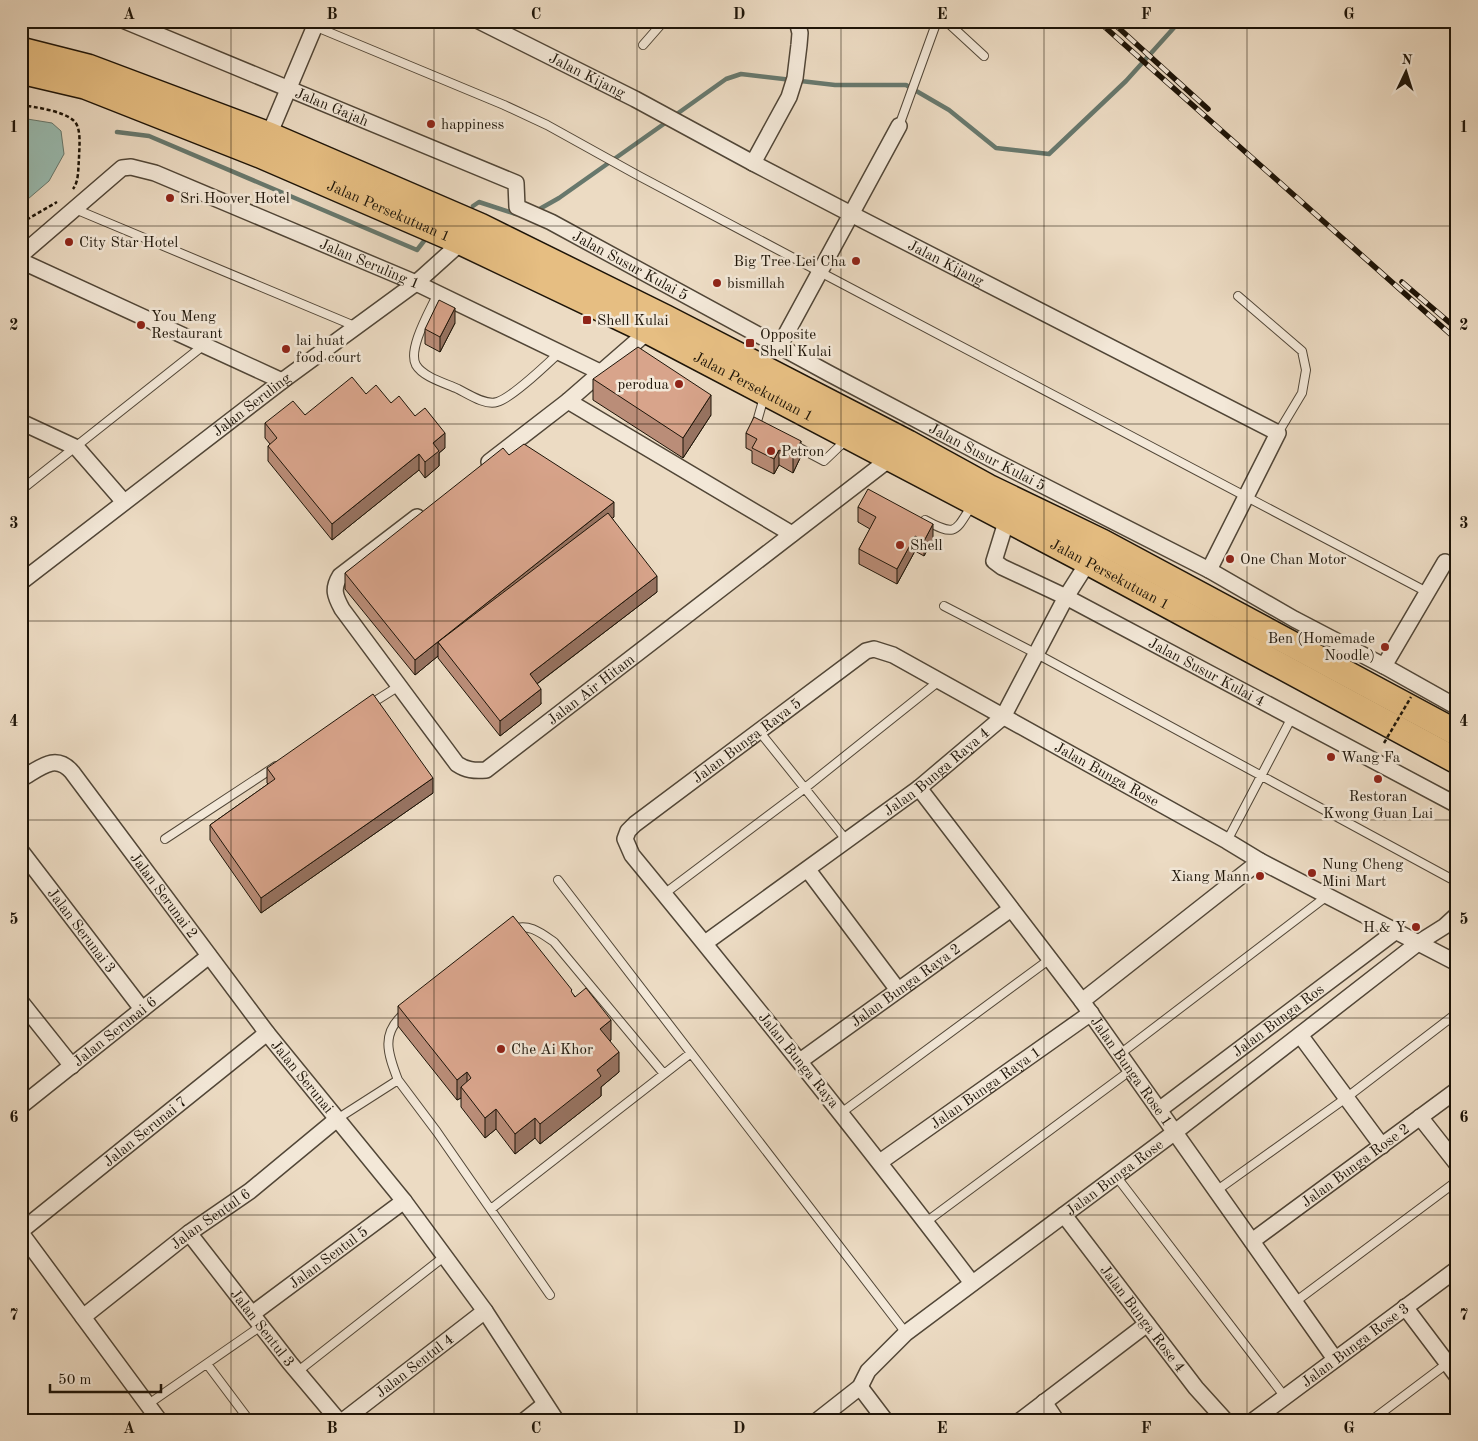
<svg xmlns="http://www.w3.org/2000/svg" width="1478" height="1441" viewBox="0 0 1478 1441" font-family="'Old Standard TT',serif">
	<style>
		.water { fill: #99bbb0; stroke: #67786d }
		.lines { fill: none; stroke-linecap: round; stroke-linejoin: round }
		.stream { stroke: #67786d; stroke-width: 4.5 }
		.service-casing { stroke: #514637; stroke-width: 10 }
		.minor-casing { stroke: #514637; stroke-width: 18 }
		.trunk-casing { stroke: #1d1408; stroke-width: 28 }
		.path { stroke: #1d1408; stroke-width: 2.5; stroke-dasharray: 4 2.5; stroke-linecap: butt }
		.service { stroke: #f3e8d8; stroke-width: 8 }
		.minor { stroke: #f3e8d8; stroke-width: 15 }
		.trunk { stroke: #e6be82; stroke-width: 25 }
		.rail-casing { stroke: #1d1408; stroke-width: 5.5 }
		.rail { stroke: #f3e8d8; stroke-width: 4; stroke-dasharray: 11; stroke-linecap: butt }
		.path-bridge { stroke: #1d1408; stroke-width: 2.5; stroke-dasharray: 4 2.5; stroke-linecap: butt }
		.wall { fill: #ba8d78; stroke: #1d1408 }
		.shaded-wall { fill: #977361; stroke: #1d1408 }
		.building { fill: #d8a48b; stroke: #1d1408 }
		.grid { fill: none; stroke: #1d1408; stroke-width: 1; stroke-opacity: 0.55 }
		.poi-dot { fill: #8f2418; stroke: #f3e8d8; stroke-width: 2 }
		.labels { text-anchor: middle; stroke-width: 5; stroke-linejoin: round; paint-order: stroke }
		.street-label { font-size: 15px; fill: #1d1408; stroke: #f3e8d8 }
		.poi-label { font-size: 15px; fill: #1d1408; stroke: #f3e8d8; text-anchor: start }
		.neatline { fill: none; stroke: #1d1408; stroke-width: 2 }
		.grid-label { font-size: 16px; text-anchor: middle; font-weight: bold; fill: #1d1408 }
	</style>
	<rect width="100%" height="100%" fill="#ecdbc3"/>
	<filter id="stains"><feTurbulence type="fractalNoise" baseFrequency=".004" numOctaves="4"/><feColorMatrix values="0 0 0 0 .2 0 0 0 0 .09 0 0 0 0 .02 0 0 0 .5 -.17"/></filter>
	<radialGradient id="worn" r=".72"><stop offset=".6" stop-color="#630" stop-opacity="0"/><stop offset="1" stop-color="#630" stop-opacity=".3"/></radialGradient>
	<path class="water" d="M21 118 52 123 61 131 64 154 49 181 21 205Z"/>
	<g class="lines">
		<path class="stream" d="M674 116 726 79 741 74 835 85H906L949 110 996 148 1049 154 1126 81 1180 21
			M117 132 149 136 417 250 424 241
			M473 206 479 202 516 214
			M536 211 559 198 668 121"/>
		<g class="service-casing">
			<path id="service" d="M302 21 504 105 547 125 639 176 820 272 1427 592
				M946 21 984 56
				M643 45 664 21
				M899 126 937 21
				M75 209 357 327
				M438 293C431 309 407 349 416 365 423 377 445 383 458 389 468 394 486 406 497 402 512 398 547 364 560 352
				M1238 296 1302 351 1306 370 1302 393 1278 433
				M760 427 756 425 764 397
				M792 444 824 461 846 440
				M21 490 204 345
				M925 520C956 537 955 532 972 505
				M944 606 1037 654 1457 882
				M369 705 399 686
				M759 731 847 841
				M165 839 276 766
				M1227 841 1292 717
				M558 880 906 1333
				M664 894 805 788 939 681
				M513 929C529 923 541 933 554 942L664 1074
				M1120 1054 1327 896
				M398 1080C388 1054 380 1033 405 1013
				M841 1113 1050 959
				M337 1119 398 1080 437 1132 550 1295
				M1116 1176 1285 1397
				M1216 1191 1346 1098 1457 1013
				M491 1209 691 1053
				M926 1222 1131 1070
				M1295 1302 1457 1181
				M207 1364 249 1420
				M297 1372 445 1256
				M147 1405 261 1326
				M1372 1420 1457 1356"/>
		</g>
		<g class="minor-casing">
			<g id="minor">
				<path id="s1" d="M125 21 516 183 517 207 551 222 830 374 991 459 1209 570 1294 619 1384 666 1457 707"/>
				<path id="s2" d="M479 21 635 99 753 163 851 214 1278 433 1209 570"/>
				<path d="M266 142 317 21"/>
				<path d="M753 163 789 97 795 78 799 45 800 33 797 21"/>
				<path id="s3" d="M21 255 122 168 131 167 155 173 416 283 602 373"/>
				<path d="M21 261 282 381"/>
				<path d="M779 347 899 126"/>
				<path d="M568 401 792 534"/>
				<path d="M21 422 77 448 124 502"/>
				<path d="M489 462 568 401 653 327"/>
				<path id="s4" d="M417 517 340 576C332 589 335 596 342 609L457 764C466 770 474 771 486 770L896 454"/>
				<path id="s5" d="M1007 519 994 561 1002 567 1066 597 1457 805"/>
				<path id="s6" d="M21 582 282 381 416 283 466 238"/>
				<path d="M1384 666 1445 562"/>
				<path id="s7" d="M21 779C39 769 55 752 72 772L267 1033 404 1201 485 1311 556 1420"/>
				<path id="s8" d="M919 788 1082 1001 1335 1359"/>
				<path id="s9" d="M21 851 142 1009"/>
				<path d="M808 870 898 990"/>
				<path id="s10" d="M705 943 919 788 1003 717 1066 597 1092 556"/>
				<path d="M1082 1001 1260 861"/>
				<path d="M21 1002 72 1066"/>
				<path d="M1300 1035 1382 1146"/>
				<path id="s11" d="M800 1061 1011 909"/>
				<path id="s12" d="M21 1106 209 956"/>
				<path id="s13" d="M1159 1110 1396 931"/>
				<path d="M1420 1117 1457 1164"/>
				<path id="s14" d="M880 1162 1091 1013"/>
				<path id="s15" d="M1064 1215 1196 1388 1225 1420"/>
				<path id="s16" d="M21 1231 267 1033"/>
				<path d="M21 1233 159 1420"/>
				<path id="s17" d="M189 1233 290 1363 338 1420"/>
				<path id="s18" d="M1252 1241 1457 1090"/>
				<path id="s19" d="M972 1283C862 1138 748 996 632 855L625 839 628 831 635 824 866 651 874 649 893 655 1227 841 1260 861 1457 963"/>
				<path d="M1405 1307 1457 1376"/>
				<path id="s20" d="M252 1314 404 1201"/>
				<path id="s21" d="M83 1317 189 1233 250 1191 337 1119"/>
				<path d="M860 1387 885 1420"/>
				<path d="M1044 1402 1056 1420"/>
				<path id="s22" d="M344 1420 485 1311"/>
				<path d="M525 1420 545 1404"/>
				<path id="s23" d="M818 1420 860 1387 868 1371 906 1333 1175 1132 1418 943 1445 926 1457 915"/>
				<path d="M1021 1420 1147 1324"/>
				<path id="s24" d="M1254 1420 1457 1269"/>
			</g>
		</g>
		<g class="trunk-casing">
			<g id="trunk">
				<path d="M21 50 88 67 269 135 480 226 666 318 908 443 988 487 1102 542 1457 733"/>
				<path id="s25" d="M21 71 85 86 260 155 461 242 648 331 1088 562 1457 761"/>
			</g>
		</g>
		<path class="path" d="M21 105C35 107 64 111 74 121 82 128 79 149 79 159 78 169 79 181 73 189
			M21 223 57 202"/>
		<use href="#service" class="service"/>
		<use href="#minor" class="minor"/>
		<use href="#trunk" class="trunk"/>
		<g class="rail-casing">
			<path id="rail" d="M1098 21 1457 340
				M1111 21 1208 109
				M1402 282 1457 329"/>
		</g>
		<use href="#rail" class="rail"/>
		<path class="path-bridge" d="M1384 743 1411 697"/>
	</g>
	<path class="wall" d="M455 323 440 352 425 344V329Z
		M593 379 711 415 683 458 593 400Z
		M366 394 391 403 415 416 445 448 439 453V466L425 478 419 470 332 540 268 461V446L270 444 265 438V423L305 415Z
		M746 433 801 456 793 473 779 465 774 474 752 463V451L746 448Z
		M509 455 614 517 612 518 657 592 537 684 541 704 500 736 438 658V656L415 675 345 589V573Z
		M858 507 933 539 924 556 915 551 897 584 859 564V549L870 529 858 522Z
		M267 768 433 793 261 913 210 840V825L268 784 267 783Z
		M572 993 611 1040 610 1041 619 1072 601 1087V1096L540 1144 535 1138 515 1154 496 1129 485 1138 461 1107V1098L457 1100 398 1026V1006Z"/>
	<path class="shaded-wall" d="M455 308V323L440 352V337Z
		M711 395V415L683 458V438Z
		M445 433V448L439 453V466L425 478V462L433 443Z
		M801 441V456L793 473V457Z
		M779 450V465L774 474V459Z
		M419 454V470L332 540V524Z
		M614 502V517L445 651 438 642V656L415 675V660Z
		M933 524V539L924 556V541Z
		M915 536V551L897 584V569Z
		M657 576V592L530 689V674Z
		M541 689V704L500 736V721Z
		M433 778V793L261 913V898Z
		M611 1020V1040L600 1049V1029Z
		M619 1052V1072L601 1087V1096L540 1144V1124L597 1070Z
		M467 1072V1093L461 1087V1098L457 1100V1080Z
		M496 1109V1129L485 1138V1118Z
		M535 1118V1138L515 1154V1134Z"/>
	<path class="building" d="M439 300 455 308 440 337 425 329Z
		M638 347 711 395 683 438 593 379Z
		M352 377 366 394 376 385 391 403 399 396 415 416 425 408 445 433 433 443 439 451 425 462 419 454 332 524 268 446 277 438 265 423 293 401 305 415Z
		M754 417 801 441 793 457 779 450 774 459 752 448 757 439 746 433Z
		M524 444 614 502 415 660 345 573 503 448 509 455Z
		M868 489 933 524 924 541 915 536 897 569 859 549 876 517 858 507Z
		M608 513 657 576 530 674 541 689 500 721 438 642Z
		M373 694 433 778 261 898 210 825 275 779 267 768Z
		M513 916 572 990 571 991 575 997 586 988 611 1020 600 1029 619 1052 597 1070 601 1076 540 1124 535 1118 515 1134 496 1109 485 1118 461 1087 471 1078 467 1072 457 1080 398 1006Z"/>
	<path class="grid" d="M231 21V1420M434 21V1420M637 21V1420M841 21V1420M1044 21V1420M1247 21V1420M21 226H1457M21 424H1457M21 621H1457M21 820H1457M21 1018H1457M21 1215H1457"/>
	<g class="poi-dot">
		<circle cx="431" cy="124" r="5"/>
		<circle cx="170" cy="198" r="5"/>
		<circle cx="69" cy="242" r="5"/>
		<circle cx="856" cy="261" r="5"/>
		<circle cx="717" cy="283" r="5"/>
		<rect x="582" y="315" width="10" height="10" rx="2.5"/>
		<circle cx="141" cy="325" r="5"/>
		<rect x="745" y="338" width="10" height="10" rx="2.5"/>
		<circle cx="286" cy="349" r="5"/>
		<circle cx="679" cy="384" r="5"/>
		<circle cx="771" cy="451" r="5"/>
		<circle cx="900" cy="545" r="5"/>
		<circle cx="1230" cy="559" r="5"/>
		<circle cx="1385" cy="647" r="5"/>
		<circle cx="1331" cy="757" r="5"/>
		<circle cx="1378" cy="779" r="5"/>
		<circle cx="1312" cy="873" r="5"/>
		<circle cx="1260" cy="876" r="5"/>
		<circle cx="1416" cy="927" r="5"/>
		<circle cx="501" cy="1049" r="5"/>
	</g>
	<g class="labels">
		<g class="street-label">
			<text dy="5" stroke="none"><textPath href="#s2" startOffset="121">Jalan Kijang</textPath></text>
			<text dy="5" stroke="none"><textPath href="#s1" startOffset="224">Jalan Gajah</textPath></text>
			<text dy="5" stroke="none"><textPath href="#s25" startOffset="394">Jalan Persekutuan 1</textPath></text>
			<text dy="5" stroke="none"><textPath href="#s2" startOffset="526">Jalan Kijang</textPath></text>
			<text dy="5" stroke="none"><textPath href="#s3" startOffset="400">Jalan Seruling 1</textPath></text>
			<text dy="5" stroke="none"><textPath href="#s1" startOffset="575">Jalan Susur Kulai 5</textPath></text>
			<text dy="5" stroke="none"><textPath href="#s25" startOffset="799">Jalan Persekutuan 1</textPath></text>
			<text dy="5" stroke="none"><textPath href="#s6" startOffset="291">Jalan Seruling</textPath></text>
			<text dy="5" stroke="none"><textPath href="#s1" startOffset="980">Jalan Susur Kulai 5</textPath></text>
			<text dy="5" stroke="none"><textPath href="#s25" startOffset="1202">Jalan Persekutuan 1</textPath></text>
			<text dy="5" stroke="none"><textPath href="#s5" startOffset="284">Jalan Susur Kulai 4</textPath></text>
			<text dy="5" stroke="none"><textPath href="#s4" startOffset="488">Jalan Air Hitam</textPath></text>
			<text dy="5" stroke="none"><textPath href="#s19" startOffset="722">Jalan Bunga Raya 5</textPath></text>
			<text dy="5" stroke="none"><textPath href="#s10" startOffset="288">Jalan Bunga Raya 4</textPath></text>
			<text dy="5" stroke="none"><textPath href="#s19" startOffset="1144">Jalan Bunga Rose</textPath></text>
			<text dy="5" stroke="none"><textPath href="#s7" startOffset="212">Jalan Serunai 2</textPath></text>
			<text dy="5" stroke="none"><textPath href="#s9" startOffset="100">Jalan Serunai 3</textPath></text>
			<text dy="5" stroke="none"><textPath href="#s11" startOffset="130">Jalan Bunga Raya 2</textPath></text>
			<text dy="5" stroke="none"><textPath href="#s13" startOffset="149">Jalan Bunga Ros</textPath></text>
			<text dy="5" stroke="none"><textPath href="#s12" startOffset="120">Jalan Serunai 6</textPath></text>
			<text transform="translate(799 1060) rotate(51)" y="5">Jalan Bunga Raya</text>
			<text dy="5" stroke="none"><textPath href="#s8" startOffset="354">Jalan Bunga Rose 1</textPath></text>
			<text dy="5" stroke="none"><textPath href="#s7" startOffset="440">Jalan Serunai</textPath></text>
			<text dy="5" stroke="none"><textPath href="#s14" startOffset="129">Jalan Bunga Raya 1</textPath></text>
			<text dy="5" stroke="none"><textPath href="#s16" startOffset="159">Jalan Serunai 7</textPath></text>
			<text dy="5" stroke="none"><textPath href="#s18" startOffset="128">Jalan Bunga Rose 2</textPath></text>
			<text dy="5" stroke="none"><textPath href="#s23" startOffset="385">Jalan Bunga Rose</textPath></text>
			<text dy="5" stroke="none"><textPath href="#s21" startOffset="161">Jalan Sentul 6</textPath></text>
			<text dy="5" stroke="none"><textPath href="#s20" startOffset="95">Jalan Sentul 5</textPath></text>
			<text dy="5" stroke="none"><textPath href="#s15" startOffset="130">Jalan Bunga Rose 4</textPath></text>
			<text dy="5" stroke="none"><textPath href="#s17" startOffset="120">Jalan Sentul 3</textPath></text>
			<text dy="5" stroke="none"><textPath href="#s24" startOffset="126">Jalan Bunga Rose 3</textPath></text>
			<text dy="5" stroke="none"><textPath href="#s22" startOffset="89">Jalan Sentul 4</textPath></text>
		</g>
		<g class="poi-label">
			<text x="441" y="129">happiness</text>
			<text x="180" y="203">Sri Hoover Hotel</text>
			<text x="79" y="247">City Star Hotel</text>
			<text x="846" y="266" text-anchor="end">Big Tree Lei Cha</text>
			<text x="727" y="288">bismillah</text>
			<text x="151" y="321">You Meng<tspan x="151" dy="17">Restaurant</tspan></text>
			<text x="597" y="325">Shell Kulai</text>
			<text x="760" y="339">Opposite<tspan x="760" dy="17">Shell Kulai</tspan></text>
			<text x="296" y="345">lai huat<tspan x="296" dy="17">food court</tspan></text>
			<text x="669" y="389" text-anchor="end">perodua</text>
			<text x="781" y="456">Petron</text>
			<text x="910" y="550">Shell</text>
			<text x="1240" y="564">One Chan Motor</text>
			<text x="1375" y="643" text-anchor="end">Ben (Homemade<tspan x="1375" dy="17">Noodle)</tspan></text>
			<text x="1341" y="762">Wang Fa</text>
			<text x="1378" y="801" text-anchor="middle">Restoran<tspan x="1378" dy="17">Kwong Guan Lai</tspan></text>
			<text x="1322" y="869">Nung Cheng<tspan x="1322" dy="17">Mini Mart</tspan></text>
			<text x="1250" y="881" text-anchor="end">Xiang Mann</text>
			<text x="1406" y="932" text-anchor="end">H &amp; Y</text>
			<text x="511" y="1054">Che Ai Khor</text>
		</g>
	</g>
	<rect width="1478" height="1441" fill="none" stroke="#ecdbc3" stroke-width="55"/>
	<g transform="translate(1406 72) rotate(4)" stroke="#f3e8d8" stroke-width="4" paint-order="stroke">
	<path d="M0-4L9 19L0 12L-9 19Z" fill="#1d1408"/>
	<text y="-8" font-size="14" font-weight="bold" text-anchor="middle" fill="#1d1408">N</text>
	</g>
	<path d="M50 1384v8h111v-8" fill="none" stroke="#1d1408" stroke-width="2.5"/>
	<text x="58" y="1384" font-size="15" fill="#1d1408" stroke="#f3e8d8" stroke-width="4" paint-order="stroke">50 m</text>
	<rect x="28" y="28" width="1422" height="1386" class="neatline"/>
	<g class="grid-label">
		<text x="129" y="19">A</text>
		<text x="332" y="19">B</text>
		<text x="536" y="19">C</text>
		<text x="739" y="19">D</text>
		<text x="942" y="19">E</text>
		<text x="1146" y="19">F</text>
		<text x="1349" y="19">G</text>
		<text x="14" y="132">1</text>
		<text x="1464" y="132">1</text>
		<text x="14" y="330">2</text>
		<text x="1464" y="330">2</text>
		<text x="14" y="528">3</text>
		<text x="1464" y="528">3</text>
		<text x="14" y="726">4</text>
		<text x="1464" y="726">4</text>
		<text x="14" y="924">5</text>
		<text x="1464" y="924">5</text>
		<text x="14" y="1122">6</text>
		<text x="1464" y="1122">6</text>
		<text x="14" y="1320">7</text>
		<text x="1464" y="1320">7</text>
		<text x="129" y="1433">A</text>
		<text x="332" y="1433">B</text>
		<text x="536" y="1433">C</text>
		<text x="739" y="1433">D</text>
		<text x="942" y="1433">E</text>
		<text x="1146" y="1433">F</text>
		<text x="1349" y="1433">G</text>
	</g>
	<rect width="100%" height="100%" filter="url(#stains)"/>
	<rect width="100%" height="100%" fill="url(#worn)"/>
</svg>
